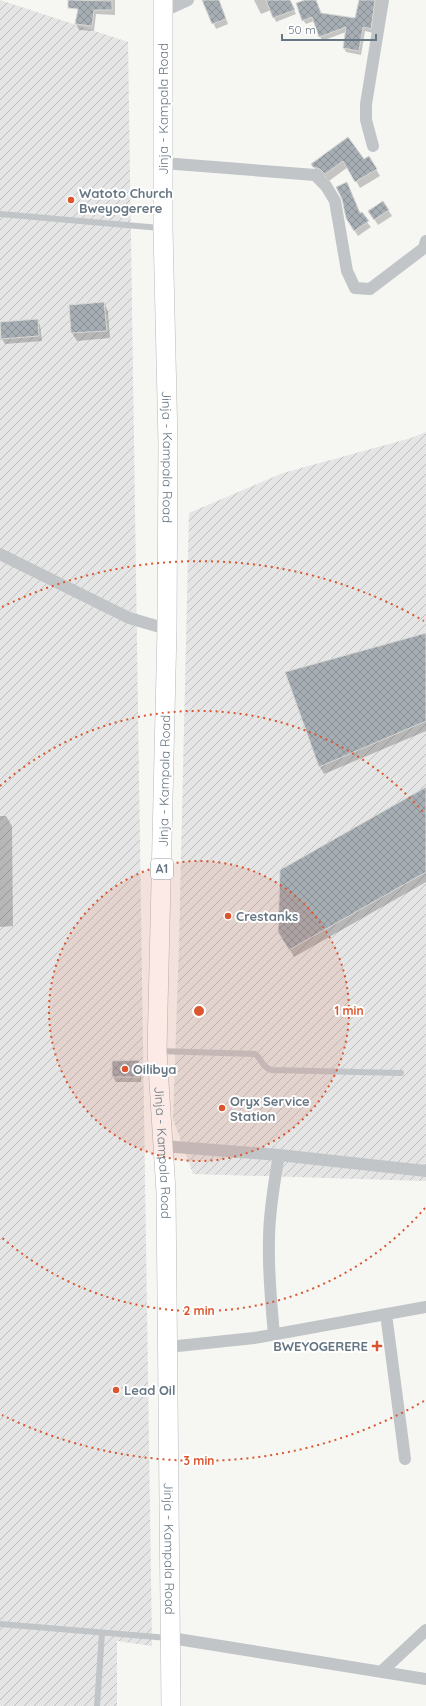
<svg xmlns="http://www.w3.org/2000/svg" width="426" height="1706" viewBox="0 0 426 1706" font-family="Quicksand,sans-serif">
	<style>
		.industrial { fill: url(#industrial-furrows) }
		.shadow { fill: #0003 }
		.building { fill: url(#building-cross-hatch); stroke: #d7d7d5 }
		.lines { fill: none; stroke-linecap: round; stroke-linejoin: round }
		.trunk-casing { stroke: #b6b9bc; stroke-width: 20 }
		.service { stroke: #c1c5c8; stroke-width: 6 }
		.minor { stroke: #c1c5c8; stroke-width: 12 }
		.trunk { stroke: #fff; stroke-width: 19 }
		.ring { fill: none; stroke: #db562e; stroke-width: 2; stroke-dasharray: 2 4 }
		.poi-dot { fill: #db562e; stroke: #fff; stroke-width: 1.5 }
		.labels { text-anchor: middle; stroke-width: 4; stroke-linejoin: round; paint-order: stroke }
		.shield { fill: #fff; stroke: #949fa8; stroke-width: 1 }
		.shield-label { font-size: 12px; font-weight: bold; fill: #667682 }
		.street-label { font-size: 13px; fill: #667682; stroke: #fff }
		.poi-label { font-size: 13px; font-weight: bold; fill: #667682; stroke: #fff; text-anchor: start }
		.centre { fill: #db562e; stroke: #fff; stroke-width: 2 }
		.ring-label { font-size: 12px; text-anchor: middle; font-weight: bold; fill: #db562e; stroke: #fff; stroke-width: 4; stroke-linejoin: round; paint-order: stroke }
	</style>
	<defs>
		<pattern id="industrial-furrows" width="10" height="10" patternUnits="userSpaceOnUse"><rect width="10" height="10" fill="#e4e5e4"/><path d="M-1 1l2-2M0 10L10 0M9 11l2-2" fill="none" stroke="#bdbebe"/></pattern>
		<pattern id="building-cross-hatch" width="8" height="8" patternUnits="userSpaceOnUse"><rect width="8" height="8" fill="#a6aeb3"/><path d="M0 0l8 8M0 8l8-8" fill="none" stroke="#8b9297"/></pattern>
	</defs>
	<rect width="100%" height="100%" fill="#f6f6f3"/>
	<path class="industrial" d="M0 0 128 42 152 1646 117 1641V1706H0Z
		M426 432V1181L193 1174 173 1119 179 944 189 513 283 473 411 438Z"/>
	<path class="shadow" d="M79 0H115V15L96 14 94 31 79 30 76 24 77 15H78Z
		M203 0H219L228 24 216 29Z
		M254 0H289L296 14 276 22 271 10 261 14Z
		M307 0H316L322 14 356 20 360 0H378L373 33 365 31 361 55 346 52 344 48 346 32 322 41 314 21 306 24 303 20Z
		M348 138 364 161 369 157 380 176 360 188 348 167 329 181 325 176 318 174 312 164Z
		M383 202 392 216 378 225 373 217Z
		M360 214 371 227 358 236 350 224Z
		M104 303 108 311 110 338 77 341 72 333 70 306Z
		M37 320 40 325 42 341 5 344 2 339Z
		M426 634V731L324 774 320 767Z
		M426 788V882L294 957 279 931Z
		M0 816H6L12 826 13 926 0 927Z
		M138 1061 141 1067V1082H116L113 1077Z"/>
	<path class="building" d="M68 0 112 1V10H94L92 26 75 24 78 9 68 8Z
		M202 0H219L226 19 212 24Z
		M266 0H290L295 10 273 18Z
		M305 0H316L321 13 355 18 359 0H375L371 29 363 27 359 51 343 48 346 27 319 37 312 17 302 21 296 3Z
		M348 137 364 159 369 156 377 169 355 182 343 161 325 174 320 169 313 167 311 164Z
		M347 182 360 213 362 212 369 221 354 231 346 218 342 199 336 187Z
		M383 201 389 210 374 220 368 211Z
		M104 302 107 331 71 333 69 305Z
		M38 319 39 336 1 339 0 322Z
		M426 633V721L319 767 285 672Z
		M426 787V872L289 950 278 932 280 870Z
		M139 1060V1077H112V1061Z"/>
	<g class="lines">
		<g class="trunk-casing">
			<g id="trunk">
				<path id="s1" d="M163 0V229L168 442 167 629 157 1051 166 1192 171 1706"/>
			</g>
		</g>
		<path class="service" d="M0 214 160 228
			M159 1051 255 1054C263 1059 260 1066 271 1070L401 1073
			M0 1624 168 1638
			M97 1706 102 1633"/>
		<path class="minor" d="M164 11 188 0
			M373 146 366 120V104L383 0
			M163 163 315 175 326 186 335 201 347 271 355 288 370 289 424 248 426 241
			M0 554 129 618 167 629
			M163 1146 279 1155
			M386 1314 405 1459
			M274 1334C271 1303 268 1272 269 1240 269 1212 274 1183 279 1155L426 1171
			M168 1347 254 1338 426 1307
			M171 1638 426 1679
			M381 1672 426 1630"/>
		<use href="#trunk" class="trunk"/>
	</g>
	<circle cx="199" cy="1011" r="150" fill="#db562e" fill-opacity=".12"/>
	<g class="ring">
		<circle cx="199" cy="1011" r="150"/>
		<path d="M425 1208A300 300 0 0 1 0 1236M0 786A300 300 0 0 1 425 814"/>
		<path d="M424 1401A450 450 0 0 1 2 1415M2 607A450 450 0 0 1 424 621"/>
	</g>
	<g class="poi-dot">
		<circle cx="71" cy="200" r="4"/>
		<circle cx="228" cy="916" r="4"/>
		<circle cx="125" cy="1069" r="4"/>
		<circle cx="222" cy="1108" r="4"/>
		<path d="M375 1340h4v4h4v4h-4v4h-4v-4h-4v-4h4z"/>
		<circle cx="116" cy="1390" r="4"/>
	</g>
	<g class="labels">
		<rect class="shield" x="151" y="859" width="22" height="20" rx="3"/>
		<g class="shield-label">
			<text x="162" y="873">A1</text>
		</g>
		<g class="street-label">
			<text transform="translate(163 109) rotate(-90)" y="5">Jinja - Kampala Road</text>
			<text dy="5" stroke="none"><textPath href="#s1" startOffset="457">Jinja - Kampala Road</textPath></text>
			<text transform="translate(164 781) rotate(-89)" y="5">Jinja - Kampala Road</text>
			<text dy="5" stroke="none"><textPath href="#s1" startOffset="1153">Jinja - Kampala Road</textPath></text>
			<text dy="5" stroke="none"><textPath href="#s1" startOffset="1549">Jinja - Kampala Road</textPath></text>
		</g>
		<g class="poi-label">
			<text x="79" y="198">Watoto Church<tspan x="79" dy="15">Bweyogerere</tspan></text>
			<text x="236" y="921">Crestanks</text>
			<text x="133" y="1074">Oilibya</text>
			<text x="230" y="1106">Oryx Service<tspan x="230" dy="15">Station</tspan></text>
			<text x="368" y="1351" text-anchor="end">BWEYOGERERE</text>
			<text x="124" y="1395">Lead Oil</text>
		</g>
	</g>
	<circle cx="199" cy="1011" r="6" class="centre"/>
	<g class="ring-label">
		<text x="349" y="1015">1 min</text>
		<text x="199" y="1315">2 min</text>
		<text x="199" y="1465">3 min</text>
	</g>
	<path d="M282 34v6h94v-6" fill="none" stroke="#667682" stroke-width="2"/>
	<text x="288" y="34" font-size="12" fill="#667682" stroke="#ffffff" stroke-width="3" paint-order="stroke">50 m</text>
</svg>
